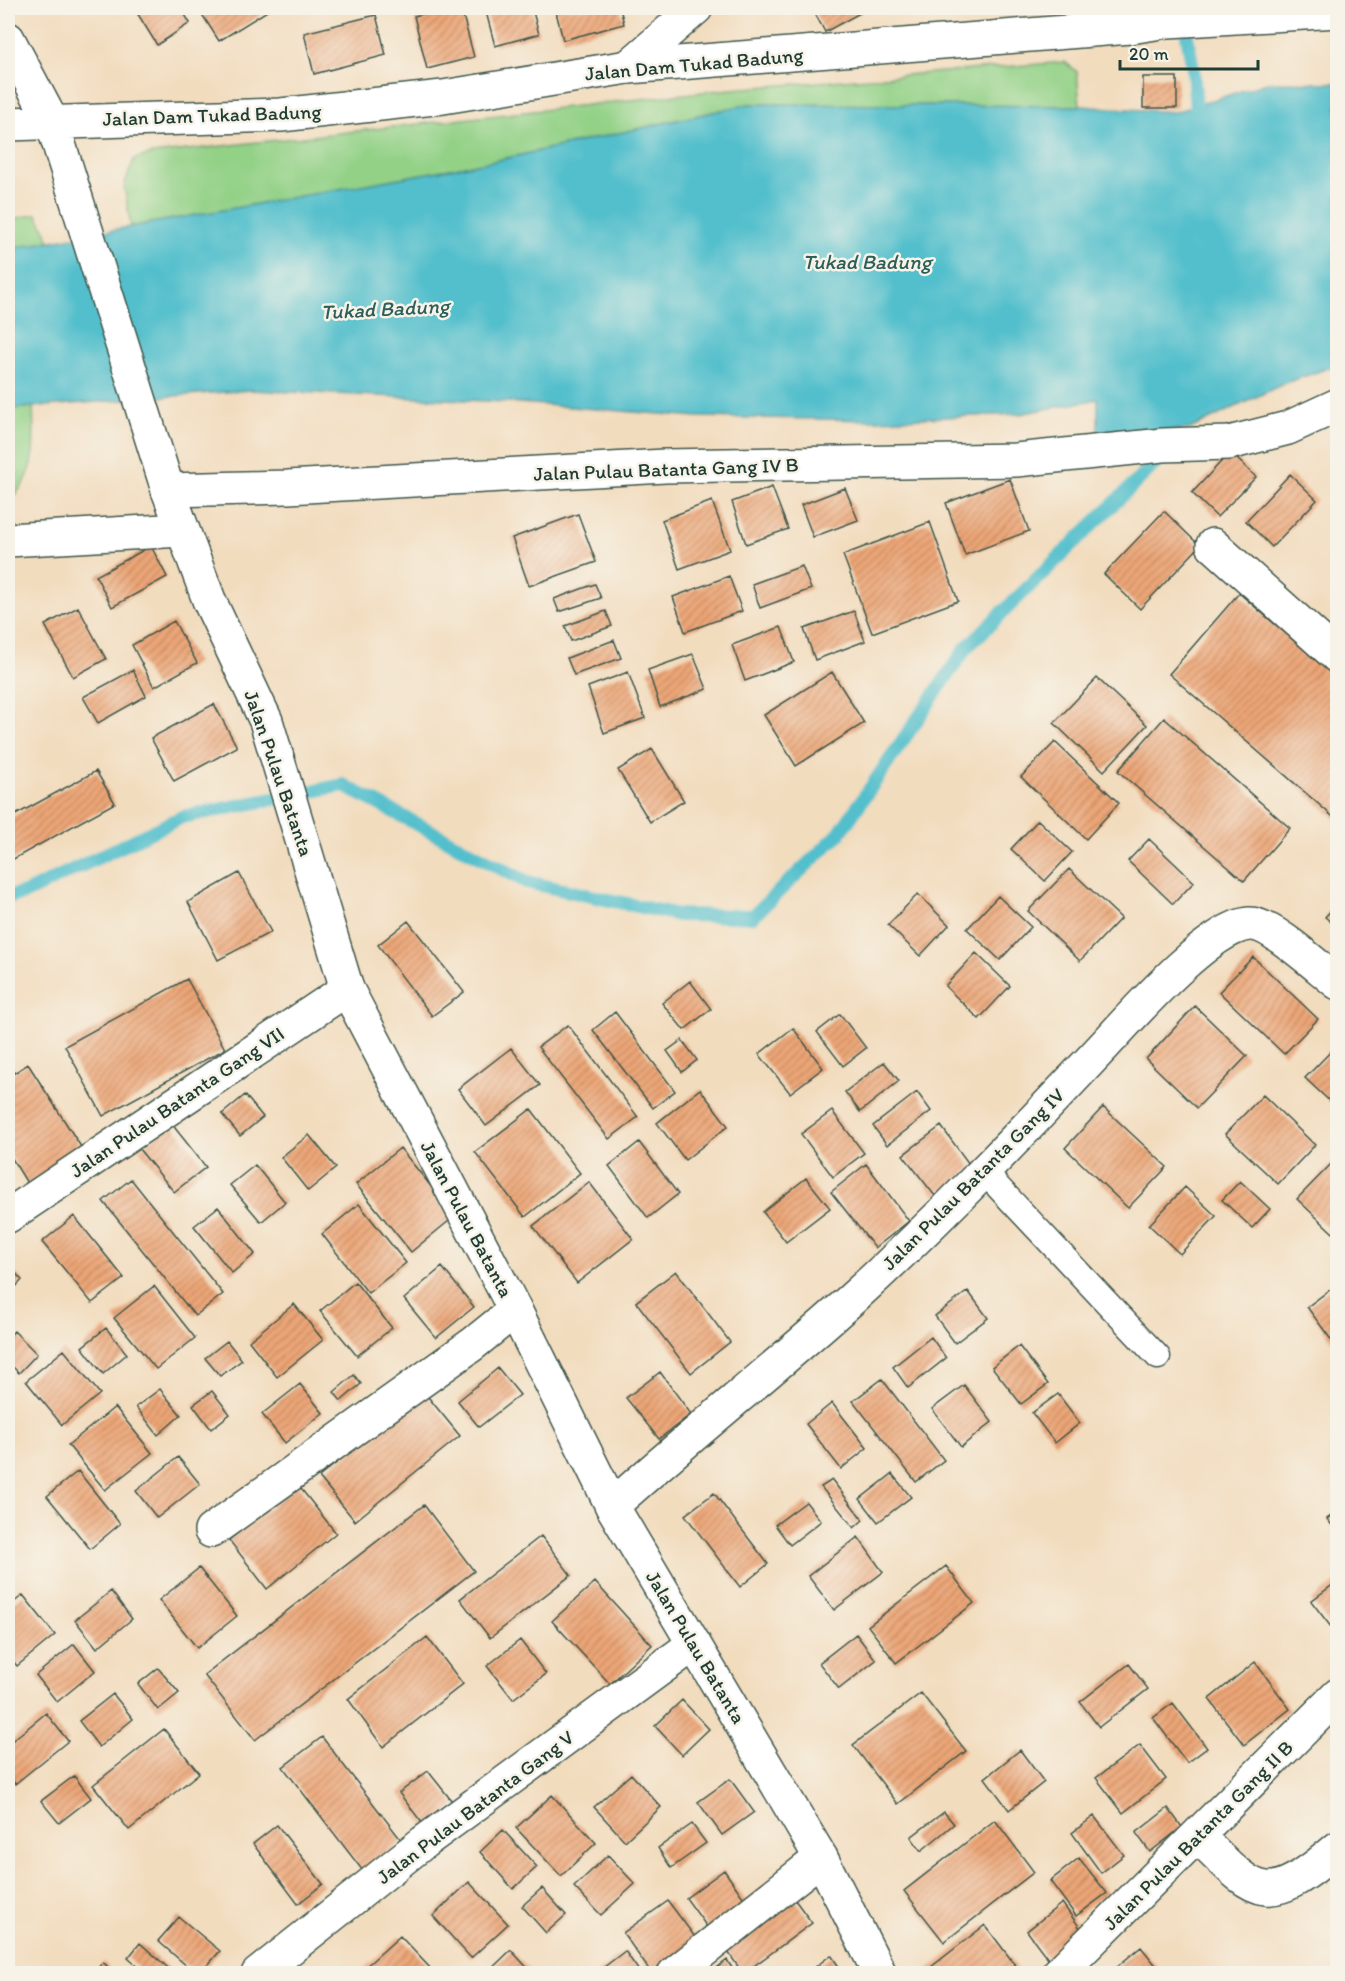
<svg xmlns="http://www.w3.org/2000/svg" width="1345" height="1981" viewBox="0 0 1345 1981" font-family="Itim,sans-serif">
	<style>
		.grass { fill: #93d187; stroke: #59875e; stroke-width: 1.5 }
		.water { fill: #53bfcc; stroke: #397e80; stroke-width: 1.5 }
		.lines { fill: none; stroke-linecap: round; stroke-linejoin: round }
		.stream { stroke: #53bfcc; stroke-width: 14 }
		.building { fill: url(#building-hatch) }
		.service-casing { stroke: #3f5549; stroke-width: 27 }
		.minor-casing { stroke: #3f5549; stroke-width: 36 }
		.tertiary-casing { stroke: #3f5549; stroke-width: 36 }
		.service { stroke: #fff; stroke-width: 24 }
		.minor { stroke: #fff; stroke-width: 33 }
		.tertiary { stroke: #fff; stroke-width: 33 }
		.labels { text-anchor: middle; stroke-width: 5; stroke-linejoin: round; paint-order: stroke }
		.street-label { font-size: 20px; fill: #1f3d34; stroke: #f7f3e8 }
		.water-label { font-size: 21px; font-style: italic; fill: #2c5e5a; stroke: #f7f3e8 }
	</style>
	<defs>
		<pattern id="building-hatch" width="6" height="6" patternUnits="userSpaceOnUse" patternTransform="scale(1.5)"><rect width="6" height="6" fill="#eda677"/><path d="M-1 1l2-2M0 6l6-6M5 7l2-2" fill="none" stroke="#bf8862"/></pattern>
	</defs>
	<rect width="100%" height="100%" fill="#f7f3e8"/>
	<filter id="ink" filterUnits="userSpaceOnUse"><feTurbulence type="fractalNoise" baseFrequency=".0167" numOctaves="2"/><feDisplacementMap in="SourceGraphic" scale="12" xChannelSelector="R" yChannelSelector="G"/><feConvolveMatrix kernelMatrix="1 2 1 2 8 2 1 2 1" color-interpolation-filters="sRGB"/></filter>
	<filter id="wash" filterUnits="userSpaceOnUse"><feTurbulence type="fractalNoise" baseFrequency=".008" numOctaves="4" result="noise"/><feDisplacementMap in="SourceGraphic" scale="24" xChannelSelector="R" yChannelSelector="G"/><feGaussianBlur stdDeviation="1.35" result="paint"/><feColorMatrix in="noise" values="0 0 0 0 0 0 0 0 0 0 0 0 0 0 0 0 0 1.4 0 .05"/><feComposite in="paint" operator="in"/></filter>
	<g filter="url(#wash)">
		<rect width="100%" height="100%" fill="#f2dcbe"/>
		<path class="grass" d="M1065 62 1077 72 1080 106 749 104 494 161 131 227 124 186 134 159 152 154 720 90Z
			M37 214 50 241 8 249V220Z
			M33 407C34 440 39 479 8 500V409Z"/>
		<path class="water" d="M1270 82 1337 83V365L1285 383 1190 429 1098 438V399L1020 414 876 420 698 417 507 402 250 390 8 409V249L494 161 749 104 1080 106 1175 112Z"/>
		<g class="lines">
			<path class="stream" d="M1184 19 1193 69 1197 122
				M8 897 25 893 182 817 343 785 527 882 678 915 753 916 839 834 966 648 1169 450"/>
		</g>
		<g id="blocks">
			<path class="building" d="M142 8H181L190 23 157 45 136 11Z
				M198 8H272L219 41Z
				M447 8H461L474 57 427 69 414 16Z
				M485 8H532L539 34 495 46Z
				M555 8H620L624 24 563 40Z
				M812 8H869L825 32Z
				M376 15 386 55 314 74 304 33Z
				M1143 77H1177V108H1143Z
				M1230 452 1256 477 1217 517 1192 493Z
				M1290 474 1317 500 1272 547 1246 521Z
				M1010 479 1029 531 965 555 946 503Z
				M772 487 788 529 746 544 732 502Z
				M845 488 858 520 813 537 801 505Z
				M712 501 730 550 679 569 662 520Z
				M1164 511 1200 546 1140 609 1104 574Z
				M578 514 596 562 529 586 512 538Z
				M930 522 958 601 872 633 843 555Z
				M151 546 167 577 112 607 96 576Z
				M802 566 811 589 760 608 752 584Z
				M729 576 742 611 685 632 673 597Z
				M595 584 601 598 559 612 554 599Z
				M1239 593 1338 679V821L1169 674Z
				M78 607 106 659 73 677 45 625Z
				M606 611 612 626 571 641 565 626Z
				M854 611 865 641 815 660 804 629Z
				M174 621 197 663 154 687 132 645Z
				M781 627 794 662 745 681 732 645Z
				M614 640 621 658 574 675 567 658Z
				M693 654 707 689 660 707 648 670Z
				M133 670 146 696 98 723 83 697Z
				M628 672 645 718 604 733 588 687Z
				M832 672 864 723 796 766 764 715Z
				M1097 678 1147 725 1104 771 1054 723Z
				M214 704 237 747 174 781 151 738Z
				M1164 718 1290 828 1244 881 1118 771Z
				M1055 742 1119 803 1086 839 1021 777Z
				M652 749 684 801 650 822 618 770Z
				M96 771 115 803 8 862V819Z
				M1038 820 1072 852 1045 881 1011 849Z
				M1149 839 1194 882 1173 904 1128 861Z
				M1069 869 1121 918 1080 961 1028 911Z
				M239 873 271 932 218 960 188 902Z
				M918 894 949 925 920 956 888 925Z
				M998 896 1031 927 1000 960 967 929Z
				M1338 903V928L1325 917Z
				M408 921 464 992 432 1016 378 945Z
				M976 953 1010 986 979 1019 945 986Z
				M1253 957 1318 1019 1284 1054 1219 992Z
				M187 979 225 1049 103 1116 65 1046Z
				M690 981 711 1009 684 1030 662 1003Z
				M1195 1006 1247 1056 1197 1108 1146 1059Z
				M615 1012 675 1091 653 1108 593 1030Z
				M840 1014 866 1048 843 1066 817 1032Z
				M568 1025 638 1117 609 1139 538 1047Z
				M793 1028 823 1068 790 1093 759 1054Z
				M682 1040 697 1060 682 1072 667 1051Z
				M1338 1044V1109L1305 1078Z
				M511 1048 540 1085 486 1126 458 1089Z
				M884 1062 899 1081 860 1112 845 1092Z
				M28 1064 85 1153 30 1188 8 1152V1077Z
				M700 1089 728 1126 685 1160 657 1123Z
				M917 1092 931 1111 887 1145 873 1126Z
				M245 1095 263 1117 240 1136 222 1114Z
				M1263 1095 1315 1145 1278 1184 1225 1134Z
				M1103 1107 1167 1167 1128 1208 1065 1148Z
				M531 1109 580 1173 525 1217 475 1152Z
				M832 1111 864 1153 833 1177 801 1134Z
				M171 1123 206 1167 174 1192 139 1149Z
				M941 1126 972 1168 935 1196 903 1155Z
				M309 1135 336 1168 308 1191 281 1157Z
				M639 1142 678 1194 648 1218 609 1166Z
				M400 1148 455 1216 411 1252 356 1184Z
				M1333 1162 1338 1166V1228L1333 1233 1297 1199Z
				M866 1164 909 1221 875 1248 831 1192Z
				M255 1165 285 1202 261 1222 230 1185Z
				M806 1178 830 1208 786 1242 763 1212Z
				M131 1179 223 1294 195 1316 103 1201Z
				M1240 1181 1270 1209 1252 1228 1222 1200Z
				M589 1182 633 1239 577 1283 533 1226Z
				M1185 1187 1216 1216 1180 1254 1149 1225Z
				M359 1204 406 1263 368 1293 322 1234Z
				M218 1207 255 1254 232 1273 194 1226Z
				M74 1216 124 1278 92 1303 42 1242Z
				M8 1265 22 1280 8 1295Z
				M442 1267 474 1307 436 1338 404 1299Z
				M676 1271 730 1342 691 1373 636 1302Z
				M355 1282 392 1328 357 1356 320 1311Z
				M154 1286 195 1338 156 1369 114 1318Z
				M1335 1286 1338 1289 1335 1345 1307 1307Z
				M968 1291 988 1318 955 1343 935 1316Z
				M294 1304 323 1340 277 1377 249 1341Z
				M106 1328 127 1354 103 1374 82 1347Z
				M14 1331 37 1354 19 1373 8 1362V1337Z
				M931 1337 946 1358 908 1388 893 1367Z
				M227 1341 242 1360 220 1376 205 1358Z
				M1019 1346 1048 1384 1021 1404 992 1367Z
				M64 1350 100 1394 62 1425 26 1381Z
				M498 1368 520 1395 479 1427 458 1401Z
				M660 1372 691 1414 659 1439 626 1398Z
				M354 1375 361 1384 341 1401 334 1392Z
				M882 1379 944 1460 916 1482 853 1401Z
				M300 1384 323 1413 285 1443 262 1414Z
				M964 1385 992 1422 961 1447 932 1409Z
				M160 1389 181 1415 158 1435 136 1407Z
				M212 1391 230 1414 211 1429 193 1405Z
				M424 1392 460 1436 355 1521 319 1477Z
				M1058 1394 1080 1423 1055 1443 1032 1413Z
				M832 1403 867 1448 841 1469 806 1424Z
				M115 1407 152 1453 105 1490 68 1445Z
				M178 1457 200 1484 157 1518 136 1491Z
				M78 1471 120 1524 90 1549 47 1496Z
				M892 1474 911 1497 878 1522 860 1499Z
				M832 1480 863 1520 854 1528 821 1487Z
				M298 1485 336 1533 267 1589 229 1540Z
				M714 1493 768 1564 740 1587 685 1515Z
				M806 1502 821 1521 790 1545 775 1525Z
				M424 1505 474 1571 255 1740 204 1675Z
				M1338 1511V1533L1327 1519Z
				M541 1536 571 1575 490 1638 460 1599Z
				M858 1537 883 1572 834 1610 808 1576Z
				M946 1566 974 1603 896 1663 868 1626Z
				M199 1568 237 1616 197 1648 159 1600Z
				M1338 1581V1636L1311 1601Z
				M595 1582 652 1645 610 1684 552 1621Z
				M111 1591 132 1619 97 1648 75 1620Z
				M23 1595 55 1635 17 1666 8 1655V1607Z
				M856 1634 876 1660 839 1689 819 1663Z
				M427 1637 463 1684 383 1747 348 1699Z
				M520 1640 546 1674 513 1699 487 1666Z
				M74 1644 95 1671 57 1702 36 1675Z
				M1255 1662 1290 1709 1244 1745 1209 1699Z
				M1129 1664 1148 1689 1099 1727 1080 1702Z
				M158 1668 179 1693 158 1710 138 1684Z
				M921 1693 966 1751 898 1804 853 1745Z
				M113 1694 133 1719 99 1747 79 1721Z
				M682 1700 709 1729 682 1755 655 1726Z
				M1173 1703 1207 1748 1187 1763 1153 1718Z
				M46 1713 68 1741 15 1784 8 1774V1744Z
				M164 1729 199 1773 129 1830 93 1785Z
				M322 1737 402 1841 363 1871 283 1767Z
				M1140 1745 1166 1779 1123 1813 1096 1778Z
				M1020 1750 1044 1782 1009 1810 985 1778Z
				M428 1771 455 1805 426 1828 399 1793Z
				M631 1774 661 1807 625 1841 594 1807Z
				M74 1776 91 1798 59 1823 41 1801Z
				M730 1779 754 1812 722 1835 698 1802Z
				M552 1795 596 1843 561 1876 516 1828Z
				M1168 1808 1182 1827 1150 1852 1136 1833Z
				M944 1812 954 1824 921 1851 911 1837Z
				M1094 1816 1124 1855 1101 1873 1072 1833Z
				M995 1820 1034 1872 944 1942 904 1891Z
				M692 1824 706 1843 671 1868 658 1848Z
				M277 1825 323 1884 298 1904 253 1844Z
				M503 1830 537 1867 513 1889 480 1852Z
				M608 1855 635 1884 601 1915 574 1887Z
				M1079 1858 1107 1893 1076 1916 1050 1881Z
				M724 1870 752 1910 715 1938 686 1898Z
				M469 1882 508 1924 471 1958 433 1916Z
				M542 1888 566 1915 546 1933 522 1906Z
				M792 1896 812 1923 743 1974 724 1946Z
				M668 1901 698 1941 652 1974 623 1933Z
				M1062 1903 1086 1936 1051 1963 1027 1931Z
				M179 1917 220 1951 200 1974H196L158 1941Z
				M985 1925 1022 1974H922Z
				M400 1936 432 1970 428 1974H367L363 1969Z
				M140 1943 175 1974H145L128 1958Z
				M1141 1947 1163 1974H1108Z
				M511 1950 533 1974H486Z
				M625 1951 641 1974H595Z
				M831 1955 844 1974H806Z
				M727 1960 736 1974H709Z
				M103 1962 115 1974H93Z"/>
		</g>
	</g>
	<g filter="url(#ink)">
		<use href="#blocks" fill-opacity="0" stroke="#3f5549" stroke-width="1.5"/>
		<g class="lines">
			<g class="service-casing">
				<path id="service" d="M984 1172 1158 1357"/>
			</g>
			<g class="minor-casing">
				<path id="minor" d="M628 67 696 8
					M168 490 288 487 665 466 1016 460 1163 445 1229 443 1288 428 1338 405
					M8 540 182 530
					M1213 545 1338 657
					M8 1216 347 989
					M612 1506C691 1435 774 1369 853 1298 940 1219 1021 1134 1102 1048 1131 1017 1208 928 1249 924 1270 922 1321 970 1338 983
					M211 1531 473 1344 515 1310
					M1198 1836C1259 1897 1266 1909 1338 1848
					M258 1974 424 1842 694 1644
					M674 1974 821 1858
					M1058 1974 1338 1695"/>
			</g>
			<g class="tertiary-casing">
				<path id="tertiary" d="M8 39 52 122 168 490 209 600 266 721 347 989 515 1310 612 1506 821 1858 880 1974
					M8 124 281 115 443 97 628 67 1130 27 1168 21 1338 11"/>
			</g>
			<use href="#service" class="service"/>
			<use href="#minor" class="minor"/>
			<use href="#tertiary" class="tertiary"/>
		</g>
	</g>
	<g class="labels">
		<g class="street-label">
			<text transform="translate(694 64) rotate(-5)" y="7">Jalan Dam Tukad Badung</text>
			<text transform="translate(212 115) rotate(-2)" y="7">Jalan Dam Tukad Badung</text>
			<text transform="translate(666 469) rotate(-2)" y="7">Jalan Pulau Batanta Gang IV B</text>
			<text transform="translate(279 773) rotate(71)" y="7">Jalan Pulau Batanta</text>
			<text transform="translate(177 1102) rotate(-34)" y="7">Jalan Pulau Batanta Gang VII</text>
			<text transform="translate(973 1179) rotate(-45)" y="7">Jalan Pulau Batanta Gang IV</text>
			<text transform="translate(467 1219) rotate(62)" y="7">Jalan Pulau Batanta</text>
			<text transform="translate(696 1647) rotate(59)" y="7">Jalan Pulau Batanta</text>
			<text transform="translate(475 1807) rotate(-37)" y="7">Jalan Pulau Batanta Gang V</text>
			<text transform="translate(1198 1835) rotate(-45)" y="7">Jalan Pulau Batanta Gang II B</text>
		</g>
		<g class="water-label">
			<text x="867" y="269">Tukad Badung</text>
			<text transform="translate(385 309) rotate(-3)" y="7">Tukad Badung</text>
		</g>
	</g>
	<rect width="1345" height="1981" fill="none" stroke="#f7f3e8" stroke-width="30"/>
	<path d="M1120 60v9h138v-9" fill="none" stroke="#1f3d34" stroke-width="3"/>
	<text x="1129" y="60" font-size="18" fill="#1f3d34" stroke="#f7f3e8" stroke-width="4.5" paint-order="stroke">20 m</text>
</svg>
